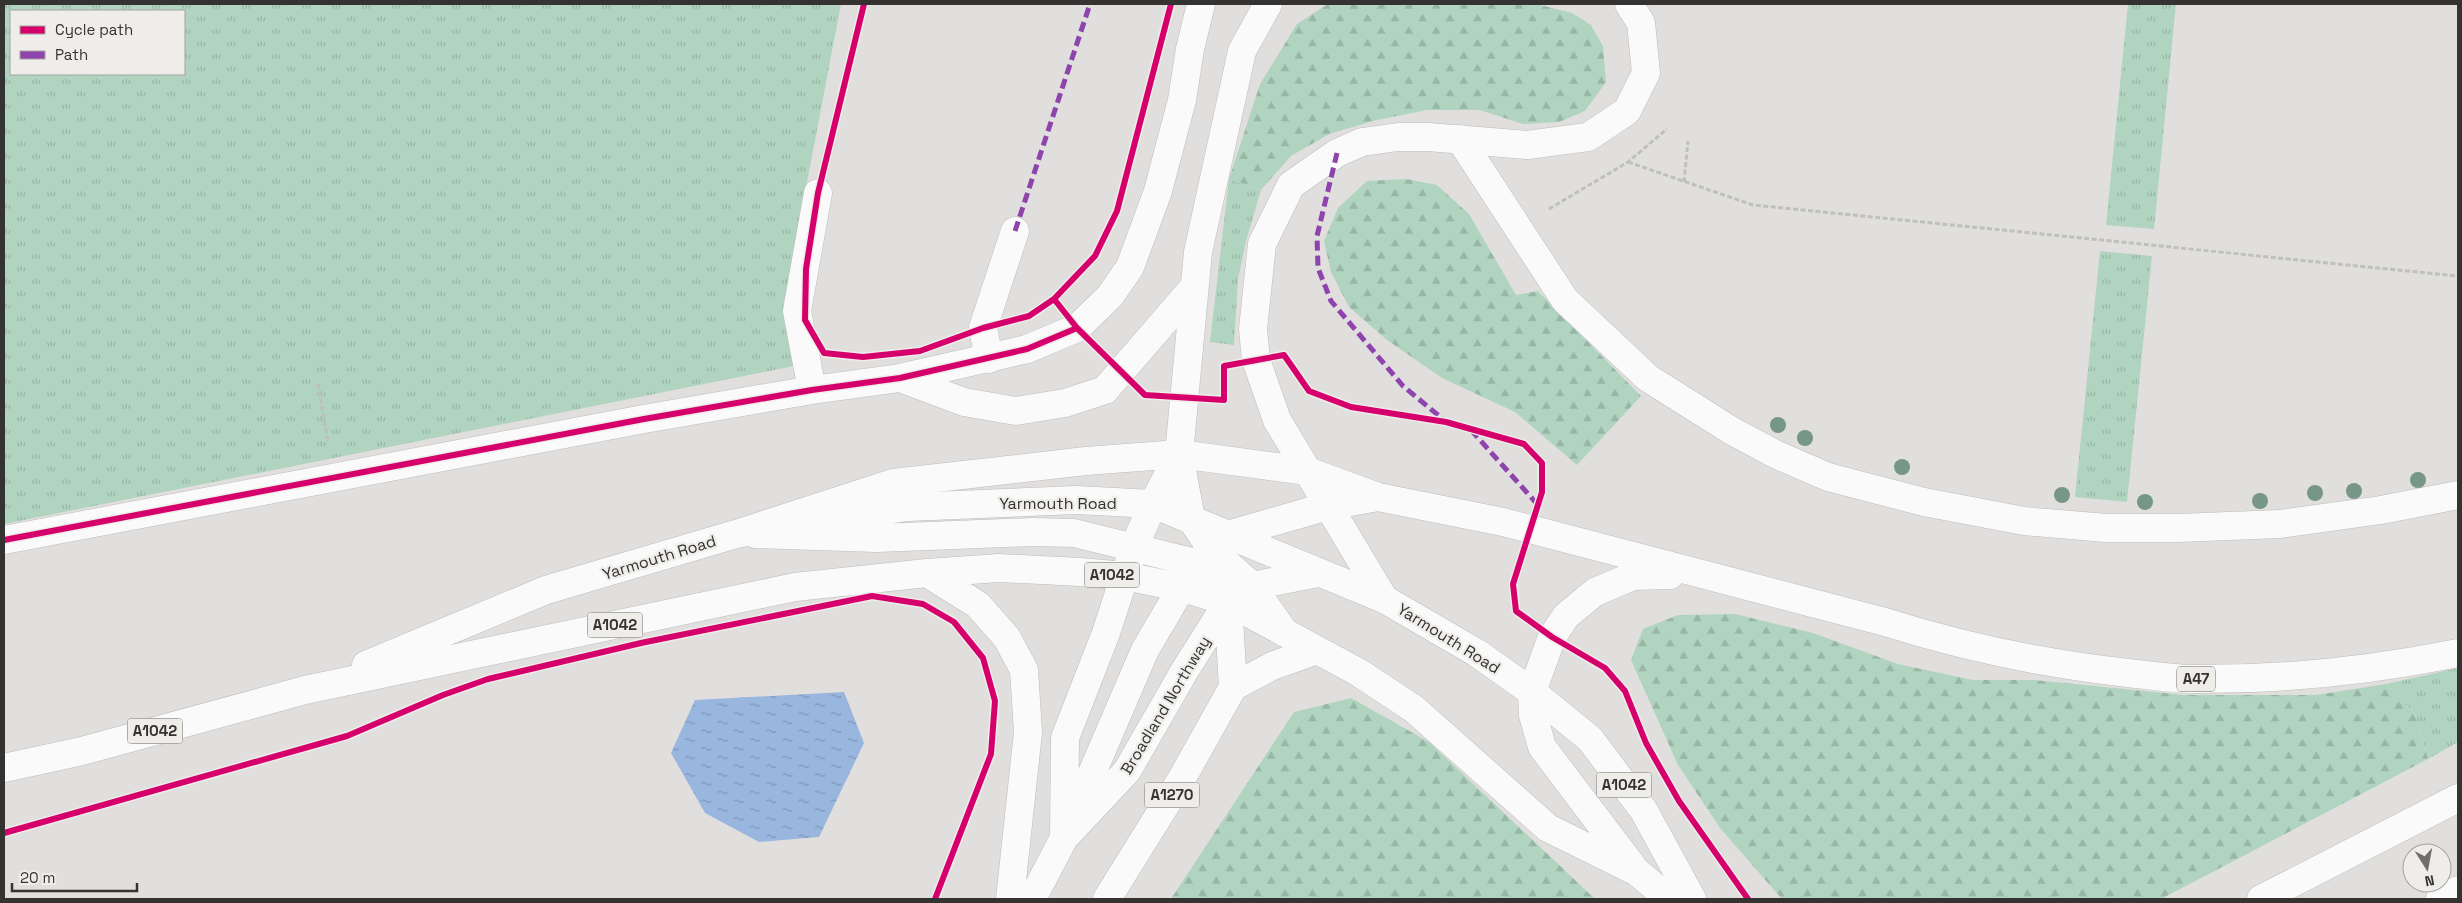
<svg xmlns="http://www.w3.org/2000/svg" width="2462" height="903" viewBox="0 0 2462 903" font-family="'Space Grotesk',sans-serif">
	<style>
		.grass { fill: url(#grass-tufts); fill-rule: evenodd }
		.forest { fill: url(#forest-firs) }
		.water { fill: url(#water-ripples) }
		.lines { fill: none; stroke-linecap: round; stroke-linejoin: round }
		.minor-casing { stroke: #bebcbb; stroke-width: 29 }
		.highway-casing { stroke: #bebcbb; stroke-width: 29 }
		.path { stroke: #bfbfbe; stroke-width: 3; stroke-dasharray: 5 2.5; stroke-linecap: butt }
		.minor { stroke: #fafafa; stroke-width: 28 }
		.highway { stroke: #fafafa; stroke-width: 28 }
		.quiet { stroke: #8e44ad; stroke-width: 5; stroke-dasharray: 10 5; stroke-linecap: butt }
		.cycleway-casing { stroke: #efede9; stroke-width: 9 }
		.cycleway { stroke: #d6006c; stroke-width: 6 }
		.tree { fill: #769687 }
		.labels { text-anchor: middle; stroke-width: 4.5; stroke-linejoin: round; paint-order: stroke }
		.shield { fill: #efede9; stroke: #6c6b68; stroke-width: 1 }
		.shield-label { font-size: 15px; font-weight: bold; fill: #343331 }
		.street-label { font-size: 16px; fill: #343331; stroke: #efede9 }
	</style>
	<defs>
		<pattern id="grass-tufts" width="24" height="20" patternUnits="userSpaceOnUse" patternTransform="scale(1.25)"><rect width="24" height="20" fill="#b0d4c0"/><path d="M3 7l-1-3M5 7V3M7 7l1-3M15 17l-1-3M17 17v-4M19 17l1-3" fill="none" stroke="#98b6a5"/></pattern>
		<pattern id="forest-firs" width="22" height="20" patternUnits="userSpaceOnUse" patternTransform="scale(1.25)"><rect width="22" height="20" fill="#b0d4c0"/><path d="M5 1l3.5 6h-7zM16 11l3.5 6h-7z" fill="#98b6a5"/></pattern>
		<pattern id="water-ripples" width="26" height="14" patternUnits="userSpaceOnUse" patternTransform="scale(1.25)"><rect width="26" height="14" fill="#99b6df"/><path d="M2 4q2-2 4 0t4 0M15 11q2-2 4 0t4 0" fill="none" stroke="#7e95b5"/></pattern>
	</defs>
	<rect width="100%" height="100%" fill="#e1dfdd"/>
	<path class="grass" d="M4 4H841L787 287 794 366 4 524ZM11 11H184V74H11Z
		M2128 4H2176L2154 229 2106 225Z
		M1229 179 1261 190 1246 241 1238 279 1234 345 1210 342Z
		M2100 251 2152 256 2127 502 2075 497Z
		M2458 668V742L2428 759 2415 714 2386 684Z"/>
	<path class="forest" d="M1328 4H1536L1572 13 1591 25 1603 46 1606 82 1585 111 1559 122 1523 124 1480 110H1427L1377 120 1329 134 1291 156 1261 190 1229 179 1260 84 1297 24Z
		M1406 179 1437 185 1469 214 1516 295 1538 291 1641 396 1577 465 1515 412 1442 378 1387 340 1349 307 1331 272 1324 241 1338 208 1367 181Z
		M1735 614 1813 633 1898 664 1973 680H2034L2185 695H2316L2386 684 2415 714 2428 759 2161 899H1782L1720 828 1678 765 1631 660 1643 629 1678 615Z
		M1351 698 1429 742 1595 899H1171L1294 712Z"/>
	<path class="water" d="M844 692 864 743 819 837 759 842 705 813 671 753 695 700Z"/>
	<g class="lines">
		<g class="minor-casing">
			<path id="minor" d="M1268 4 1242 51 1198 252 1179 454 1191 519 1212 550 1252 586 1285 633
				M1460 139 1565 300 1648 378 1732 431 1775 454 1828 477 1924 502 2024 521 2106 528H2178L2280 524 2381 510 2458 495
				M989 359 983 328 1015 231
				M900 378 964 402 1016 411 1065 403 1105 390 1194 287
				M812 390 797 311 818 193
				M4 540 644 419 812 390 900 378 1027 349 1077 328 1110 296 1130 267 1158 191 1182 100 1190 49 1201 4
				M1384 599 1277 420 1256 360 1253 329 1262 244 1291 185 1337 153 1362 142 1398 137H1428L1527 145 1588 137 1627 111 1646 73 1641 23 1629 4
				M1064 838 1065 738 1106 633 1134 547 1153 504 1179 454"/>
		</g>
		<g class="highway-casing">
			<path id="highway" d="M817 521 907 507 1076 500 1153 504 1384 599 1477 653 1532 692 1590 739 1644 811 1692 899
				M736 534 893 483 1086 461 1179 454 1307 471 1378 497 1503 522 1885 622C1964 647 2046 664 2128 673 2148 675 2168 678 2188 679 2279 680 2369 671 2458 653
				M755 534 877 538 1033 532 1074 533 1196 563 1228 602
				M927 573 978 605 1007 638 1024 670 1028 732 1010 899
				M1228 602 1233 687
				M366 665 546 590 736 534 755 531
				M4 768 82 751 305 690 795 587 927 573 999 568 1080 572 1125 576 1183 588 1228 602 1358 672 1414 709 1548 828 1637 872 1669 899
				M1064 838 1145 650 1196 563 1231 534 1328 506 1378 497
				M1633 867 1542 747 1533 715 1532 692 1552 637 1566 616 1595 592 1633 576 1670 575
				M1032 899 1064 838 1127 771 1185 670 1228 602 1252 586 1318 573
				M1107 899 1181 780 1233 687 1272 666 1317 650
				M2261 899 2458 798
				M2440 899 2458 890"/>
		</g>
		<path class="path" d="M1628 162 1753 205 2458 276
			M1684 182 1688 141
			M1549 209 1628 162 1667 129
			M318 384 328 442"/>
		<use href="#minor" class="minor"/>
		<use href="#highway" class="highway"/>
		<path class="quiet" d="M1337 153 1317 236 1318 268 1331 301 1403 386 1444 420
			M1015 231 1090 4
			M1471 430 1538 505"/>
		<g class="cycleway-casing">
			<path id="cycleway" d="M864 4 818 193 806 269 805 320 824 353 863 357 920 351 983 328 1029 316 1054 299 1095 256 1117 211 1171 4
				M1054 299 1077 328 1145 395 1224 400V366L1284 355 1309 391 1351 407 1446 422 1524 444 1542 463V492L1513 584 1516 611 1552 637 1605 668 1625 691 1646 743 1679 801 1748 899
				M4 540 644 419 812 390 900 378 1027 349 1077 328
				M4 833 347 736 443 695 488 679 641 643 872 596 923 604 954 622 983 658 995 701 991 754 935 899"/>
		</g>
		<use href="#cycleway" class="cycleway"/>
	</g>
	<g class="tree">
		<circle cx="1778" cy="425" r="8"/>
		<circle cx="1805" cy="438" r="8"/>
		<circle cx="1902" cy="467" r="8"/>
		<circle cx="2418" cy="480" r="8"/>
		<circle cx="2354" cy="491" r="8"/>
		<circle cx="2315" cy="493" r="8"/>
		<circle cx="2062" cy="495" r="8"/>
		<circle cx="2260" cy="501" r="8"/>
		<circle cx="2145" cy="502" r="8"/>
	</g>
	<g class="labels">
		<g class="shield">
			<rect x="1084.5" y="562.5" width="55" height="25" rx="4"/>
			<rect x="587.5" y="612.5" width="55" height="25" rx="4"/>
			<rect x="2177" y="666.5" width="38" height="25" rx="4"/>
			<rect x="127.5" y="718.5" width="55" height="25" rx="4"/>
			<rect x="1596.5" y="772.5" width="55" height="25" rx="4"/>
			<rect x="1144.5" y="782.5" width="55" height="25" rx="4"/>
		</g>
		<g class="shield-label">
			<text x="1112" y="580">A1042</text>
			<text x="615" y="630">A1042</text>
			<text x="2196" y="684">A47</text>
			<text x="155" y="736">A1042</text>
			<text x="1624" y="790">A1042</text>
			<text x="1172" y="800">A1270</text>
		</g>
		<g class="street-label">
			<text x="1058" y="509">Yarmouth Road</text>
			<text transform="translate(659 557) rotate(-17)" y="6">Yarmouth Road</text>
			<text transform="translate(1449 638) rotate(32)" y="6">Yarmouth Road</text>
			<text transform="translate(1165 705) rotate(-59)" y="6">Broadland Northway</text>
		</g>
	</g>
	<rect width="2462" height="903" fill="none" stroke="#343331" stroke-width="10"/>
	<rect x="10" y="10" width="175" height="65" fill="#efede9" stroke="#a4a39f"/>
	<rect x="20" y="26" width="25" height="8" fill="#d6006c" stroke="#a4a39f"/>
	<text x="55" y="35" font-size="15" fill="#343331">Cycle path</text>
	<rect x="20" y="51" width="25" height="8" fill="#8e44ad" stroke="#a4a39f"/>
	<text x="55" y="60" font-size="15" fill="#343331">Path</text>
	<g transform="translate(2427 868) rotate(169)"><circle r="24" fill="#efede9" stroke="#a4a39f"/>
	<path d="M0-4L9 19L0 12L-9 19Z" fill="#716f6d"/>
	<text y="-8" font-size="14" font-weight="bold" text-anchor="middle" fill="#343331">N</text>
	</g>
	<path d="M12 883v8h125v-8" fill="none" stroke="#343331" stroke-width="2.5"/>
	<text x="20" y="883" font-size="15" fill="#343331" stroke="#efede9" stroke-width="4" paint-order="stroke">20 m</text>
</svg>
